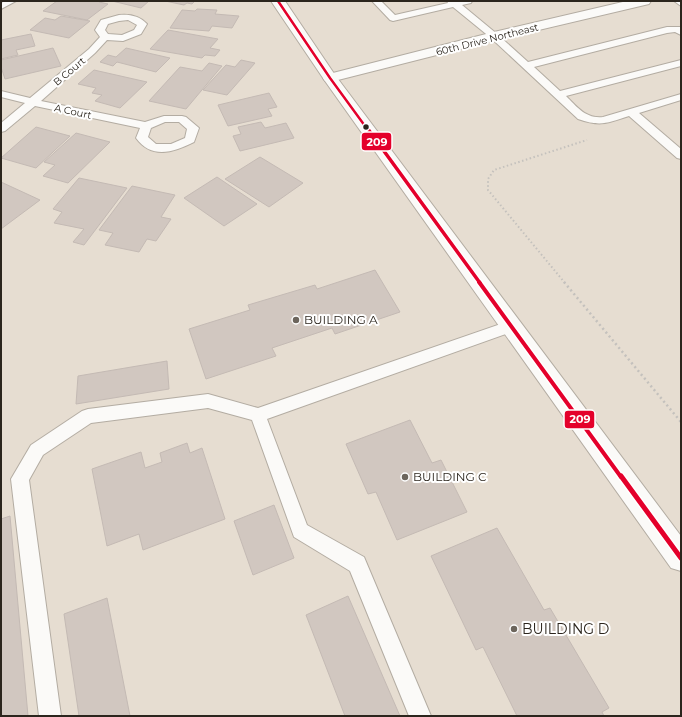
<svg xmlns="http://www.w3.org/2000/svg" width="682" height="717" viewBox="0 0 682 717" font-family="Montserrat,sans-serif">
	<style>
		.building { fill: #d1c7c0; stroke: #c4bab4 }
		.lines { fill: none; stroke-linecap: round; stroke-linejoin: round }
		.lane-casing { stroke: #b3aca2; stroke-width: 2 }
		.street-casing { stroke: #b3aca2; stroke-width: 2 }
		.secondary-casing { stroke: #b3aca2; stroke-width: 2 }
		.path-far1 { stroke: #c4c1bd; stroke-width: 2; stroke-dasharray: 1.5 2.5; stroke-linecap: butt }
		.path { stroke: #c4c1bd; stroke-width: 2.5; stroke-dasharray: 2 3; stroke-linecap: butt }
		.lane { fill: #fbfaf8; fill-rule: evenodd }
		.street { fill: #fbfaf8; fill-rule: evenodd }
		.secondary { fill: #fbfaf8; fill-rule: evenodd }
		.bus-1-far3-casing { stroke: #fff; stroke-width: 4.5 }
		.bus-1-far2-casing { stroke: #fff; stroke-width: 6 }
		.bus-1-far1-casing { stroke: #fff; stroke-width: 7 }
		.bus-1-casing { stroke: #fff; stroke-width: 8 }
		.bus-1-far3 { stroke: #e4002b; stroke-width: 2.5 }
		.bus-1-far2 { stroke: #e4002b; stroke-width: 3.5 }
		.bus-1-far1 { stroke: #e4002b; stroke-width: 4 }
		.bus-1 { stroke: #e4002b; stroke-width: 5 }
		.bus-dot { fill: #2b251d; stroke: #fff; stroke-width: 1.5 }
		.poi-dot { fill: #6c655c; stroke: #fff; stroke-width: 1.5 }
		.labels { text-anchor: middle; stroke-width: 4; stroke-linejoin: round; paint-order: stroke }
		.far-street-label { font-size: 10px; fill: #2b251d; stroke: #fff }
		.poi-label { font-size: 12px; fill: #2b251d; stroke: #fff; text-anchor: start }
		.near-poi-label { font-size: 14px; fill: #2b251d; stroke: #fff; text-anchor: start }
		.line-badge { stroke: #fff; stroke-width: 1.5 }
		.badge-label { font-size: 11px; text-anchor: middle; font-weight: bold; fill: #fff }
	</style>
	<rect width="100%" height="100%" fill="#e6ddd1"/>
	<path class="building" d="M57 1H100L99 2 108 4 87 20 43 11Z
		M112 1H149L141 8Z
		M165 1H195L192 4 187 3 184 5Z
		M197 9 217 10 215 14 239 16 232 28 212 26 209 31 170 28 182 10 195 11Z
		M61 16 90 21 69 38 30 30 45 18 55 20Z
		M168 30 218 39 210 48 220 50 215 56 205 55 202 58 150 49Z
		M31 34 35 46 16 50 18 55 1 59V40Z
		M53 48 61 66 5 79 1 67V60Z
		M126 48 170 58 156 72 117 62 113 66 100 62 108 55 116 57Z
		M241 60 255 63 227 95 203 90 226 65 235 67Z
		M209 63 222 66 186 109 149 101 180 67 202 71Z
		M94 70 147 82 120 108 95 101 102 95 92 93 96 88 78 84Z
		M269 93 277 107 268 109 272 116 228 126 218 105Z
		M261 122 265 128 286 123 294 138 240 151 233 136 241 134 238 127Z
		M36 127 70 136 36 168 1 158Z
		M76 133 110 142 68 183 43 176 55 165 44 162Z
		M260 157 303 183 269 207 225 179Z
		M217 177 257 204 224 226 184 198Z
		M79 178 127 188 84 245 73 242 84 229 54 223 62 212 53 209Z
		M1 182 40 200 1 229Z
		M132 186 175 195 161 217 171 219 156 241 147 239 139 252 105 245 113 233 99 230Z
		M375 270 400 312 335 334 332 328 272 348 276 356 206 379 189 329 250 310 248 305 315 285 317 289Z
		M167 361 169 389 76 404 78 376Z
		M410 420 432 463 441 460 467 512 397 540 376 492 368 494 346 444Z
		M187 443 190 453 202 448 225 519 143 550 139 534 107 546 92 469 141 452 145 468 162 462 160 453Z
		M274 505 294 558 253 575 234 521Z
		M10 516 28 716H1V519Z
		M497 528 544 610 550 608 609 708 602 712 604 716H517L483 647 476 650 431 556Z
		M348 596 400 716H345L306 615Z
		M107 598 130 716H79L64 614Z"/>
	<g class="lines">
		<g class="lane-casing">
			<path id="lane" d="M5 1H16L1 9V3Z
				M372 1H381L395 15 448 3 447 1H472L471 3 462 5 497 34 528 62 667 27H680L681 35 675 32 667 33 534 67 560 91 681 60V66L566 96C577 107 586 119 603 117L681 94V100L639 113 681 149V159L677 158 629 116C607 123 601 127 578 119L491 38 453 7 393 21 390 20Z
				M674 1H681V6Z
				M119 15C129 14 140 16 147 24L141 34 123 41 107 40 95 53 41 101 145 122 164 116H182L186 117 199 128 194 142C174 152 152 160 136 138L140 128 35 106 5 131 1 132V123L25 103 1 97V91L30 98 89 49 100 37 95 30 101 20ZM128 20 137 25 134 30 122 35 108 34 105 30 108 24 119 21ZM165 122H179L187 129 185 138 171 144H156L148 137 151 128Z
				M512 320 517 322 519 326 517 330 267 419 307 525 364 557 431 716H409L350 571 294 537 252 420 208 408 91 423 43 455 29 480 61 716H39L11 479 31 445 82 411 88 409 208 394 258 408Z"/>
		</g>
		<g class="street-casing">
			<path id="street" d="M627 1H651L649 4 496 40 330 82 325 81 323 78 325 75 494 32Z"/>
		</g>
		<g class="secondary-casing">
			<path id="secondary" d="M271 1H285L335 75 681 536V571L671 568 325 81Z"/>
		</g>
		<path class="path-far1" d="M565 283 488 190V179L494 170 587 140"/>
		<path class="path" d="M564 282 681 422"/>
		<use href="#lane" class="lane"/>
		<use href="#street" class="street"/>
		<use href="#secondary" class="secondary"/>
		<g class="bus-1-far3-casing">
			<path id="bus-1-far3" d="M278 1 330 78 365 126"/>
		</g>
		<g class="bus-1-far2-casing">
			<path id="bus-1-far2" d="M365 125 480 283"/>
		</g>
		<g class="bus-1-far1-casing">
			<path id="bus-1-far1" d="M479 282 621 477"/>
		</g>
		<g class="bus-1-casing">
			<path id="bus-1" d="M621 476 681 558"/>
		</g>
		<use href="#bus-1-far3" class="bus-1-far3"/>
		<use href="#bus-1-far2" class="bus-1-far2"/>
		<use href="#bus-1-far1" class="bus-1-far1"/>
		<use href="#bus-1" class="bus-1"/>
	</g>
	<circle class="bus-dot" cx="366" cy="127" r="3.5"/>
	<g class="poi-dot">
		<circle cx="296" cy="320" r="4"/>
		<circle cx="405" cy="477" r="4"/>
		<circle cx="514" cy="629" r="4"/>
	</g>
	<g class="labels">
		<g class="far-street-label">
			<text transform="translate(487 39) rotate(-14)" y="4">60th Drive Northeast</text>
			<text transform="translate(69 71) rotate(-40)" y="4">B Court</text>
			<text transform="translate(73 111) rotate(12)" y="4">A Court</text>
		</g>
		<g class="poi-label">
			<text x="304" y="324">BUILDING A</text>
			<text x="413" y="481">BUILDING C</text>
		</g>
		<g class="near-poi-label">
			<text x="522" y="634">BUILDING D</text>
		</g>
	</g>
	<g class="line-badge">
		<rect x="361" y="132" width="31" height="19" rx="4" fill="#e4002b"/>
		<rect x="564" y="410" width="31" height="19" rx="4" fill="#e4002b"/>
	</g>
	<g class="badge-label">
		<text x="377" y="146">209</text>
		<text x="580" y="423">209</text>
	</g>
	<rect width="682" height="717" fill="none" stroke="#2b251d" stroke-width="4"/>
</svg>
